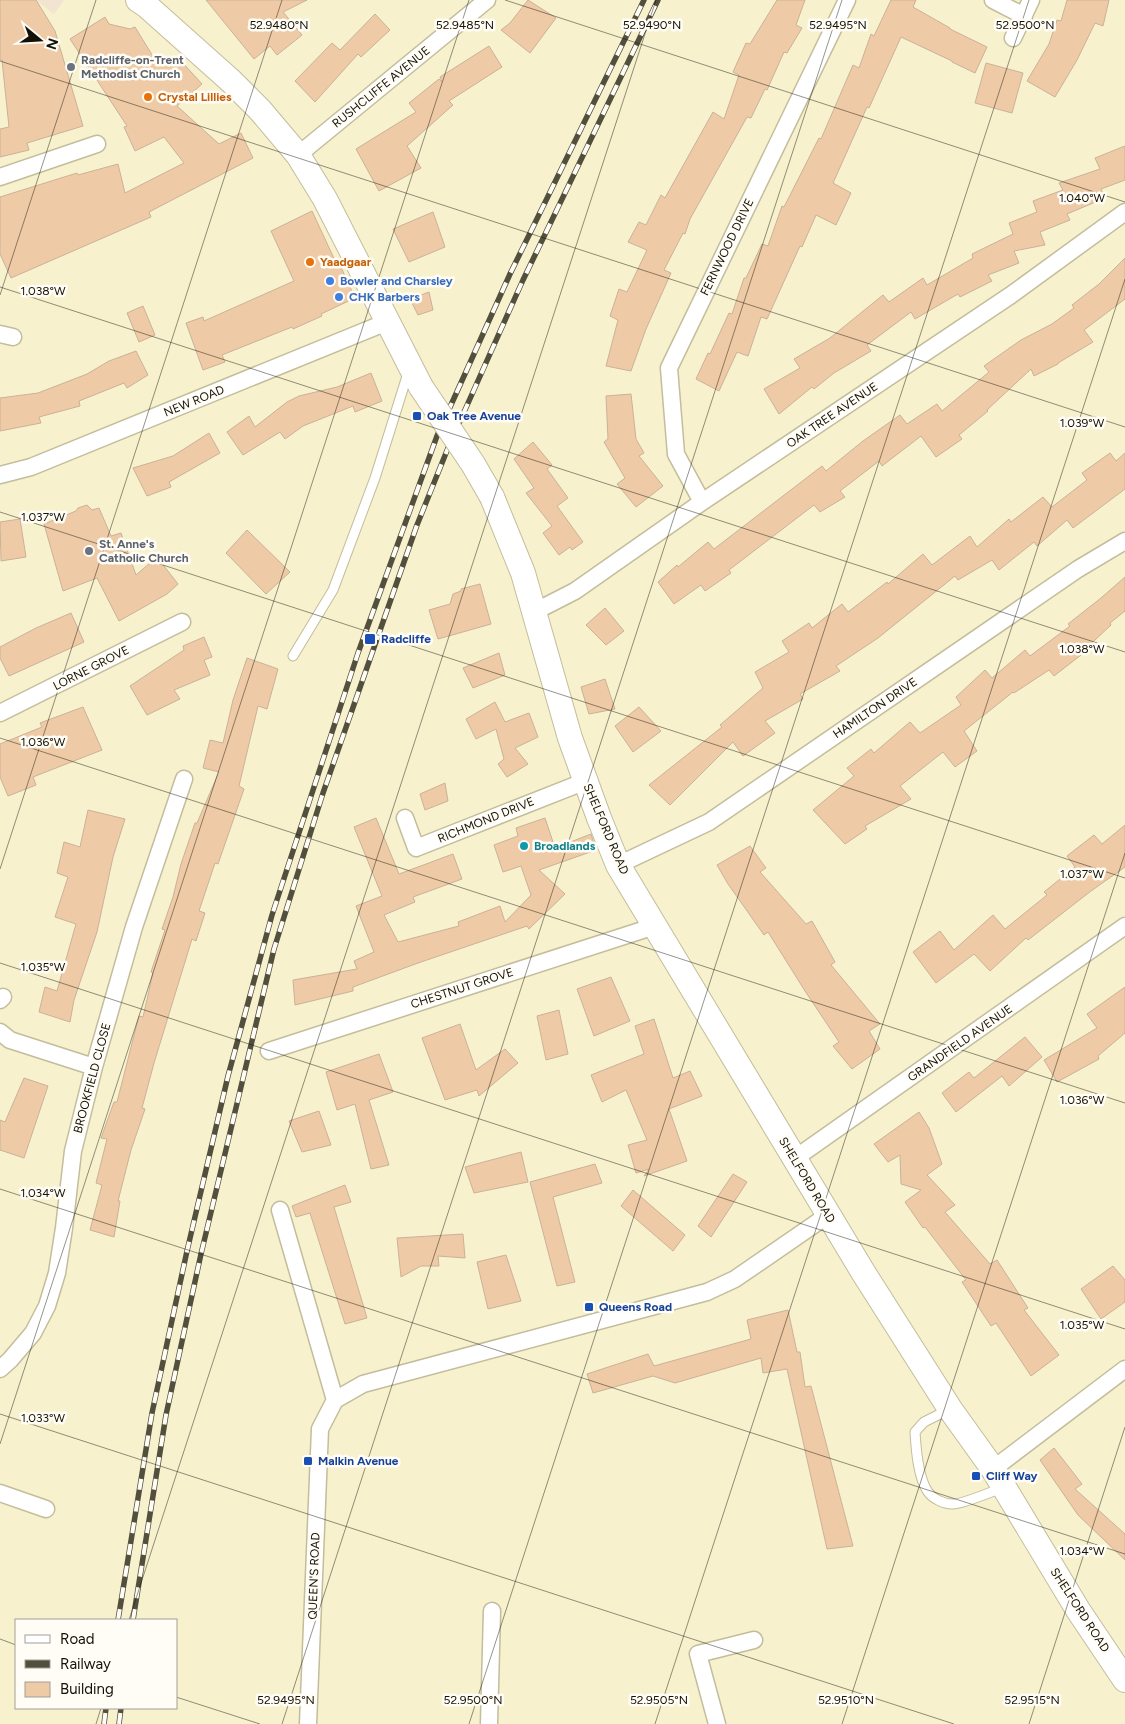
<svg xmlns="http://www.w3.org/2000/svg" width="1125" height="1724" viewBox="0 0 1125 1724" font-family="Figtree,sans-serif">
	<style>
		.commercial { fill: #f3e3d1 }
		.building { fill: #eecba6; stroke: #cbb197 }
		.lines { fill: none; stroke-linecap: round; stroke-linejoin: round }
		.lane-casing { stroke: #c3bd9b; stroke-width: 11 }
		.street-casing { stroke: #c3bd9b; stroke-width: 19 }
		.secondary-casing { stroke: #c3bd9b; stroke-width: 26 }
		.lane { stroke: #fff; stroke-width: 9 }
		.street { stroke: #fff; stroke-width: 16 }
		.secondary { stroke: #fff; stroke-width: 24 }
		.rail-casing { stroke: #534f3d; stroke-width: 5.5 }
		.rail { stroke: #fffdf6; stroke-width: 4; stroke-dasharray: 11; stroke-linecap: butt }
		.secondary-bridge-casing { stroke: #c3bd9b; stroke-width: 26; stroke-linecap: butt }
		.secondary-bridge { stroke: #fff; stroke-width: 24 }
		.ticks { fill: none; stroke: #141206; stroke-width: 1; stroke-opacity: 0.45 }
		.worship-dot { fill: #6b7280; stroke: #fffdf6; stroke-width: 2 }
		.food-dot { fill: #e8710a; stroke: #fffdf6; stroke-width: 2 }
		.shop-dot { fill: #3f7fe0; stroke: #fffdf6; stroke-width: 2 }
		.transit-dot { fill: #1a4fb4; stroke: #fffdf6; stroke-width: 2 }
		.culture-dot { fill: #0f9aa8; stroke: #fffdf6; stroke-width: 2 }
		.labels { text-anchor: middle; stroke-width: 5; stroke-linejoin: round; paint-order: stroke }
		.worship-label { font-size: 12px; font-weight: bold; fill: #5b616d; stroke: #fffdf6; text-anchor: start }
		.street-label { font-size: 12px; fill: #141206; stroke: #fffdf6 }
		.food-label { font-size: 12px; font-weight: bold; fill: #c56008; stroke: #fffdf6; text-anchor: start }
		.shop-label { font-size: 12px; font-weight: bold; fill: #366cbe; stroke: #fffdf6; text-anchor: start }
		.transit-label { font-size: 12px; font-weight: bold; fill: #164399; stroke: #fffdf6; text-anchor: start }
		.culture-label { font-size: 12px; font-weight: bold; fill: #0d838f; stroke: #fffdf6; text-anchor: start }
		.ticks-label { font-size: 12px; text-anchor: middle; fill: #141206; stroke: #fffdf6; stroke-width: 5; stroke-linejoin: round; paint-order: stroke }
	</style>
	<rect width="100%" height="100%" fill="#f7f1ce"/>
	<path class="commercial" d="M0 0H64L54 14 37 1Z"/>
	<path class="building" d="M0 0H36L55 31 83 126 27 143 29 150 0 157V129L9 127 2 60H0Z
		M206 0H307L283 12 302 35 277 55 270 46 254 59Z
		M528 0 556 18 530 53 501 30 510 23Z
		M777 0H805L796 25 802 28 787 53 784 52 767 90 765 89 751 118 747 117 690 219 685 234 683 233 664 270 671 273 646 329 631 371 606 366 618 320 610 316 619 289 627 292 647 250 628 242 639 222 646 225 661 195 665 198 713 112 724 119 739 75 733 72 746 43 750 44Z
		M891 0H916L913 7 950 28V29L987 47 975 73 952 62V61L901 37 869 108 867 107 833 183 851 193 836 225 816 215 802 247 800 246 767 319 761 317 748 356 737 352 719 391 696 379 708 353 710 354 729 313 732 314 744 278H746L762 244 768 246 782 206 784 207 819 138 821 139 853 65 859 68 871 34 874 36Z
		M1067 0H1109L1103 26 1095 23 1077 60 1055 97 1027 81 1049 44 1057 20 1061 21Z
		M375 14 390 30 361 57 358 54 315 102 295 81 332 43 340 50Z
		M105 17 109 24 130 29 135 27 157 63 163 58 168 64 174 58 179 64 181 61 202 84 177 106 219 144 241 133 253 158 149 212 151 217 11 278 0 254V197L77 173 78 175 118 164 125 193 184 163 164 137 135 151 124 127 127 126 70 39Z
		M489 46 502 67 449 101 453 105 407 146 421 168 379 191 356 149 416 112 409 103 439 79 442 82 440 77Z
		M986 63 1023 73 1012 113 975 103Z
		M1125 146V180L1101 189 1105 198 1067 214 1070 220 1040 232 1045 245 1014 251 1019 263 988 275 992 281 960 297 958 294 915 319 911 312 867 345 871 351 834 373 814 389 812 387 779 414 764 389 800 368 794 359 830 338 883 295 889 302 923 278 927 285 973 258 972 254 1013 234 1009 223 1037 212 1033 201 1063 190 1059 183 1100 169 1095 158Z
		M312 211 338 267 340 265 355 298 321 314 322 316 293 329 292 327 222 355 225 362 203 370 186 323 203 317 204 321 294 281 271 231Z
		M433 212 445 247 409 262 393 229Z
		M1125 258V299L1084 330 1093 342 1058 363V364L1034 376 1031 369 987 410 988 411 959 435 962 439 936 457 921 436 882 466 879 461 840 491 845 497 820 512 814 505 729 570 731 573 705 591 701 585 674 604 658 582 677 565 678 567 708 542 714 549 822 466 826 471 863 441 900 415 907 424 937 404 942 411 989 372 984 366 1021 340 1052 324 1074 308 1072 305 1099 284Z
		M429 292 433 310 418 315 410 299Z
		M143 306 155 335 139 342 127 313Z
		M136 351 148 375 127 388 124 383 79 401 80 406 39 417 41 423 0 431V398L38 393 87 374 109 361Z
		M371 373 382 401 355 412 353 406 303 426 285 439 280 432 243 455 227 432 249 416 255 427 287 402 299 396 337 387Z
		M631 394 636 439 644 453 639 456 663 486 636 507 617 484 625 478 604 442 608 439 606 396Z
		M209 433 220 453 169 482 171 487 147 496 133 468 173 456Z
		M533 442 552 465 547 469 568 498 557 506 583 542 572 550 570 547 559 555 543 533 552 526 526 493 534 488 514 459Z
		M1110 453 1116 461 1125 453V489L1073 528 1067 520 1037 546 1034 542 999 570 992 560 958 580 955 576 878 638 836 666 840 671 800 694 803 699 765 721 775 733 743 756 733 742 670 805 649 785 722 727 720 725 763 688 755 672 789 652 782 641 809 623 812 628 842 604 848 612 887 582 888 584 923 554 932 565 970 536 977 547 1009 519 1011 522 1043 497 1052 507 1087 480 1082 473Z
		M87 505 92 510 99 508 111 536 121 533 136 575 157 557 178 584 167 594 119 621 97 578 63 591 44 524 76 511 78 508Z
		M20 519 26 557 1 561 0 522Z
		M247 530 290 572 266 594 226 553Z
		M1125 577V611L1110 623 1111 625 1080 654 1081 655 1054 676 1049 670 1014 693 1013 692 964 731 977 751 955 767 943 752 900 786 911 799 865 826 867 829 845 844 813 810 854 776 847 768 871 749 874 753 910 722 920 733 961 705 956 697 985 670 992 678 1025 650 1030 656 1070 626 1068 624 1101 598Z
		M480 584 491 624 438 639 429 610 450 604 453 594 461 591V589Z
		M605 608 624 631 606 645 586 625Z
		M71 613 84 642 9 676 0 658V647L36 628Z
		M204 637 212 657 204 660 210 675 174 690 180 699 147 715 130 686 184 650 183 646Z
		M499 653 505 675 473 688 463 668Z
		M247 658 278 669 267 709 258 706 239 786 244 789 218 864 215 863 199 911 205 913 196 941 192 939 154 1063 142 1108 145 1109 131 1150 118 1201H120L114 1237 90 1230 102 1185 96 1183 107 1139 101 1138 114 1102H117L139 1016 143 1017 153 973 151 972 165 930 162 929 173 897 181 864 195 823H197L219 772 203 768 210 740 223 743 233 700Z
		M605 679 615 709 589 714 581 687Z
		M495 702 505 722 529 713 538 737 515 748 528 764 507 777 498 764 504 759 496 729 476 739 466 719Z
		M83 707 102 750 33 777 36 785 8 796 0 777V744L42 727 40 723Z
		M639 707 661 731 633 752 615 726Z
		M445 783 448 801 425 810 420 794Z
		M88 810 125 819 113 857 97 932 74 1000 70 1022 39 1012 45 987 57 991 76 924 55 917 68 877 57 873 64 842 80 847Z
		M376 818 399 874 453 854 462 879 413 897 415 902 384 915 398 942 459 926 458 922 500 906 505 922 531 895 521 866 503 872 494 845 518 836 516 828 545 818 555 848 591 834 596 850 539 870 565 894 529 929 527 926 418 963 353 987V991L295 1005 293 980 357 969 354 961 374 952 356 906 382 896 354 827Z
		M1125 825V867L1091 891 1028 940 1026 938 990 971 974 954 936 983 913 952 940 931 954 950 993 915 1005 929 1047 895 1044 892 1075 867 1067 856 1094 835 1102 844Z
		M750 846 766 868 760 872 806 924 812 921 835 962 831 965 880 1024 869 1031 880 1049 852 1069 833 1046 839 1042 805 991 768 932 764 935 728 884 717 865Z
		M611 977 630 1021 594 1036 577 989Z
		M1125 987V1033L1098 1056 1099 1059 1057 1082 1044 1060 1097 1028 1087 1014Z
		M559 1010 568 1054 546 1060 537 1016Z
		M654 1019 673 1078 690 1071 702 1096 669 1109 687 1161 644 1176 649 1169 636 1173 628 1145 647 1140 626 1090 602 1102 591 1075 644 1054 635 1026Z
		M460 1024 476 1070 505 1049 518 1063 479 1096 477 1090 445 1100 422 1038Z
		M1025 1037 1042 1057 1009 1086 1002 1076 956 1112 942 1093 969 1072 974 1078Z
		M379 1054 393 1092 369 1100 389 1165 371 1169 355 1104 337 1110 326 1072Z
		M24 1078 48 1086 24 1158 0 1150V1120L5 1122Z
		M319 1111 331 1145 302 1152 289 1121Z
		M919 1112 929 1128 942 1164 927 1175 955 1205 945 1212 990 1264 997 1260 1028 1308 1024 1310 1059 1355 1031 1376 996 1323 991 1326 962 1282 966 1280 925 1227 923 1228 905 1202 921 1190 901 1184 900 1155 888 1162 874 1144Z
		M521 1152 528 1182 474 1193 465 1167Z
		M595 1164 602 1183 553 1197 575 1282 557 1286 530 1182Z
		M733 1174 747 1182 711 1237 698 1226Z
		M345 1185 351 1202 334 1207 367 1318 345 1324 310 1213 296 1217 292 1206Z
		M633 1190 685 1235 673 1251 621 1206Z
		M463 1234 465 1258 438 1256 439 1266H421L401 1277 397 1238Z
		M506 1255 521 1301 488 1309 477 1262Z
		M1113 1266 1125 1280V1302L1101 1319 1081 1289Z
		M788 1310 797 1352H800L805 1387 811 1386 853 1546 827 1549 787 1369 763 1373 761 1358 675 1383 653 1376 593 1393 587 1374 648 1354 654 1366 751 1339 747 1320Z
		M1054 1448 1082 1484 1075 1489 1125 1534V1560L1078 1515 1040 1460Z"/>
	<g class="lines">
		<g class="lane-casing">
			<path id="lane" d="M293 656 333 590 375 478 408 373
				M950 1409 924 1422 915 1432C916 1449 918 1478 928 1492 933 1499 944 1504 952 1504 960 1505 994 1491 1004 1487"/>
		</g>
		<g class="street-casing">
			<path id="street" d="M993 0 1024 16
				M1013 38 1031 0
				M298 155 487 0
				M0 177 97 144
				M0 334 13 337
				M0 475 31 467 387 322
				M702 502 676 454 669 368 847 0
				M534 612 575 591 702 502 1011 295 1125 212
				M0 713 182 622
				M405 818 416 848 586 781
				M618 865 709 822 1078 569 1125 541
				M0 1000 3 997
				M0 1032 10 1040 94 1067
				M269 1051 655 926
				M794 1159 1125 926
				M280 1210 335 1400
				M0 1369 10 1360 33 1333 47 1306 57 1273 64 1228 73 1151 94 1067 134 927 184 779
				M993 1469 1125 1369
				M0 1493 46 1509
				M308 1724 320 1429 335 1400 363 1384 707 1292 735 1279 828 1215
				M489 1724 492 1611
				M717 1724 698 1654 754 1640"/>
		</g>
		<g class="secondary-casing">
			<path id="secondary" d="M138 0 147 6 231 81 260 110 298 155 325 199 421 387
				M492 497 523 573 570 738 599 818 618 865 863 1272 950 1409 993 1469 1078 1610 1125 1680"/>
		</g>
		<use href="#lane" class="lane"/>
		<use href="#street" class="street"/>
		<use href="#secondary" class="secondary"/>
		<g class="rail-casing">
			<path id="rail" d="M118 1620 152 1413 187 1251 228 1076 272 915 358 653 437 436 510 274 644 0
				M133 1620 166 1415 201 1254 274 949 323 793 417 525 448 448 523 280 658 0
				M104 1724 106 1708
				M119 1724 121 1708"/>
		</g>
		<use href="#rail" class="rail"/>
		<g class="secondary-bridge-casing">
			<path id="secondary-bridge" d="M421 387 473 464 492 497"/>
		</g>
		<use href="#secondary-bridge" class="secondary-bridge"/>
	</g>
	<path class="ticks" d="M505 0 1125 202M0 61 1125 427M0 287 1125 652M0 295 96 0M0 512 1125 878M0 738 1125 1103M0 869 282 0M0 963 1125 1329M0 1189 1125 1554M0 1414 954 1724M0 1444 469 0M129 1620 656 0M0 1639 16 1645M176 1697 260 1724M96 1724 101 1708M282 1724 842 0M469 1724 1029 0M655 1724 1125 279M842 1724 1125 853M1029 1724 1125 1427"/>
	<g class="worship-dot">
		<circle cx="71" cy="67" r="5"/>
		<circle cx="89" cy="551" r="5"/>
	</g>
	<g class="food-dot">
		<circle cx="148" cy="97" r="5"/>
		<circle cx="310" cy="262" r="5"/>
	</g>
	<g class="shop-dot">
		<circle cx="330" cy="281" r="5"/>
		<circle cx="339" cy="297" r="5"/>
	</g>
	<g class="transit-dot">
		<rect x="412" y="411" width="10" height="10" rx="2.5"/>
		<rect x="364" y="633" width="12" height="12" rx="2.5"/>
		<rect x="584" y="1302" width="10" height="10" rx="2.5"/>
		<rect x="303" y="1456" width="10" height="10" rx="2.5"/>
		<rect x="971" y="1471" width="10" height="10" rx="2.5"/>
	</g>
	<circle class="culture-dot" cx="524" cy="846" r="5"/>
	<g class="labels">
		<g class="worship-label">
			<text x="81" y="64">Radcliffe-on-Trent<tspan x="81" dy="14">Methodist Church</tspan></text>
			<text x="99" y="548">St. Anne's<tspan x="99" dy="14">Catholic Church</tspan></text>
		</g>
		<g class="street-label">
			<text transform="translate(381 87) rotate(-39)" y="4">RUSHCLIFFE AVENUE</text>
			<text transform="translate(727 247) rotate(-64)" y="4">FERNWOOD DRIVE</text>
			<text transform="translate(194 401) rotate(-22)" y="4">NEW ROAD</text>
			<text transform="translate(832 415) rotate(-34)" y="4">OAK TREE AVENUE</text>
			<text transform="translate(91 668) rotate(-27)" y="4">LORNE GROVE</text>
			<text transform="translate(875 708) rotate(-34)" y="4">HAMILTON DRIVE</text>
			<text transform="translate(486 820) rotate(-22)" y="4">RICHMOND DRIVE</text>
			<text transform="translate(606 829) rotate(67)" y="4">SHELFORD ROAD</text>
			<text transform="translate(462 988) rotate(-18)" y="4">CHESTNUT GROVE</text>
			<text transform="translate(960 1043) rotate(-35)" y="4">GRANDFIELD AVENUE</text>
			<text transform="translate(92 1078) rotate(-75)" y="4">BROOKFIELD CLOSE</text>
			<text transform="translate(807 1180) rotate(59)" y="4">SHELFORD ROAD</text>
			<text transform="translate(314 1576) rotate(-88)" y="4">QUEEN'S ROAD</text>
			<text transform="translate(1080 1610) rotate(57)" y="4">SHELFORD ROAD</text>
		</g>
		<g class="food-label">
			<text x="158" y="101">Crystal Lillies</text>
			<text x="320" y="266">Yaadgaar</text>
		</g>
		<g class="shop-label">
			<text x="340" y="285">Bowler and Charsley</text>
			<text x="349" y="301">CHK Barbers</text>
		</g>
		<g class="transit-label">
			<text x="427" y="420">Oak Tree Avenue</text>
			<text x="381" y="643">Radcliffe</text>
			<text x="599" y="1311">Queens Road</text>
			<text x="318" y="1465">Malkin Avenue</text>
			<text x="986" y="1480">Cliff Way</text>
		</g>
		<g class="culture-label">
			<text x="534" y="850">Broadlands</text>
		</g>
	</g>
	<g class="ticks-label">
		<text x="279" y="29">52.9480°N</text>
		<text x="465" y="29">52.9485°N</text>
		<text x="652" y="29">52.9490°N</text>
		<text x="838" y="29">52.9495°N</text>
		<text x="1025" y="29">52.9500°N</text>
		<text x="1082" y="202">1.040°W</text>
		<text x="43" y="295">1.038°W</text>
		<text x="1082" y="427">1.039°W</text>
		<text x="43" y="521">1.037°W</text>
		<text x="1082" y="653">1.038°W</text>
		<text x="43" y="746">1.036°W</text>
		<text x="1082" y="878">1.037°W</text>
		<text x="43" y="971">1.035°W</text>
		<text x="1082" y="1104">1.036°W</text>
		<text x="43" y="1197">1.034°W</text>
		<text x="1082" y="1329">1.035°W</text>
		<text x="43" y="1422">1.033°W</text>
		<text x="1082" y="1555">1.034°W</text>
		<text x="286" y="1704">52.9495°N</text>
		<text x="473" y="1704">52.9500°N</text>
		<text x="659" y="1704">52.9505°N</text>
		<text x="846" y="1704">52.9510°N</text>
		<text x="1032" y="1704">52.9515°N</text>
	</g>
	<rect x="15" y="1619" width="162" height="90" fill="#fffdf6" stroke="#a19f96"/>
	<rect x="25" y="1635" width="25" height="8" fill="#ffffff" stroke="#a19f96"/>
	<text x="60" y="1644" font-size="15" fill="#141206">Road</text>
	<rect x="25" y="1660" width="25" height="8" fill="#534f3d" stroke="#a19f96"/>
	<text x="60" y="1669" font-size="15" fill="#141206">Railway</text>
	<rect x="25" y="1682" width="25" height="15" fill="#eecba6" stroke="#a19f96"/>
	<text x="60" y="1694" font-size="15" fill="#141206">Building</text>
	<g transform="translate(40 40) rotate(108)" stroke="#fffdf6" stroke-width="4" paint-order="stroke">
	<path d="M0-4L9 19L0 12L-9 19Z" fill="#141206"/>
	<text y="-8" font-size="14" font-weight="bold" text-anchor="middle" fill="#141206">N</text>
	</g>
</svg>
